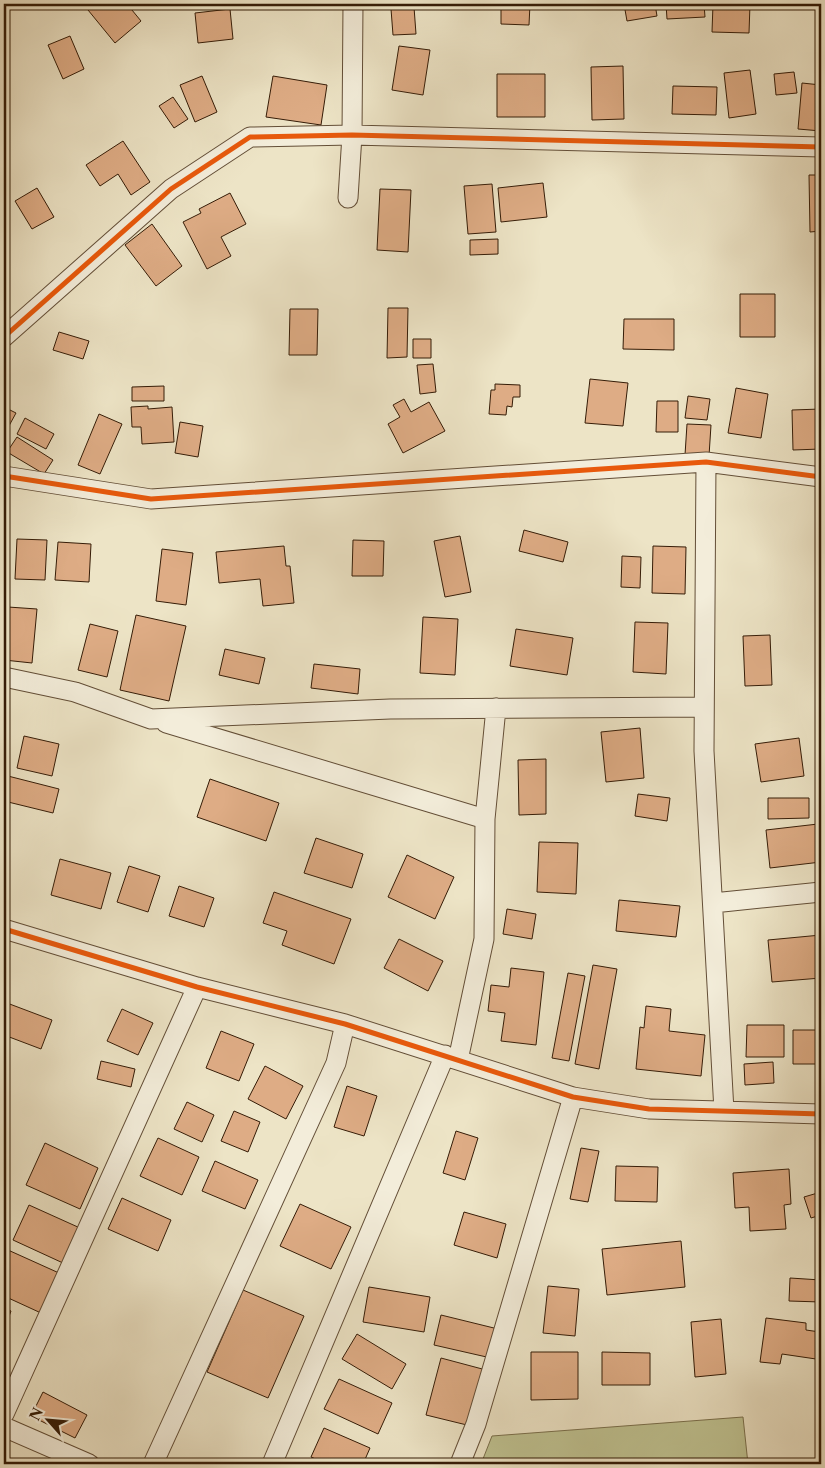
<svg xmlns="http://www.w3.org/2000/svg" width="825" height="1468" viewBox="0 0 825 1468" font-family="'Libre Caslon Text',serif">
	<style>
		.green { fill: #bfc291; stroke: #7a6f4c }
		.building { fill: #deac85; stroke: #351c07 }
		.lines { fill: none; stroke-linecap: round; stroke-linejoin: round }
		.street-casing { stroke: #634e37; stroke-width: 21 }
		.street { stroke: #f3edda; stroke-width: 19 }
		.cycleway-casing { stroke: #f3edda; stroke-width: 8 }
		.cycleway { stroke: #e8590c; stroke-width: 5 }
	</style>
	<rect width="100%" height="100%" fill="#ede4c6"/>
	<filter id="stains"><feTurbulence type="fractalNoise" baseFrequency=".004" numOctaves="4"/><feColorMatrix values="0 0 0 0 .2 0 0 0 0 .09 0 0 0 0 .02 0 0 0 .5 -.17"/></filter>
	<radialGradient id="worn" r=".72"><stop offset=".6" stop-color="#630" stop-opacity="0"/><stop offset="1" stop-color="#630" stop-opacity=".3"/></radialGradient>
	<path class="green" d="M743 1417 748 1464H481L492 1436Z"/>
	<path class="building" d="M96 4H127L141 21 115 43 88 10Z
		M276 4H311V6L276 7Z
		M501 4H530L529 25 501 24Z
		M578 4H612V6Z
		M624 4H655L657 16 627 21Z
		M666 4H704L705 17 667 19Z
		M713 4H750L749 33 712 32Z
		M770 4H821V8L770 7Z
		M414 7 416 34 393 35 391 9Z
		M230 9 233 39 198 43 195 13Z
		M70 36 84 69 63 79 48 45Z
		M399 46 430 50 423 95 392 90Z
		M623 66 624 119 592 120 591 67Z
		M750 70 756 114 729 118 724 73Z
		M794 72 797 93 776 95 774 74Z
		M497 74H545V117H497Z
		M202 76 217 112 195 122 180 85Z
		M273 76 327 85 321 125 266 117Z
		M802 83 821 85V131L798 129Z
		M673 86 717 87 716 115 672 114Z
		M173 97 188 119 174 128 159 106Z
		M123 141 150 182 131 195 118 174 100 186 86 165Z
		M809 175H821V231L810 232Z
		M543 183 547 217 501 222 498 188Z
		M492 184 496 232 468 234 464 186Z
		M37 188 54 217 32 229 15 201Z
		M380 189 411 190 408 252 377 250Z
		M230 193 246 224 221 237 231 256 207 269 183 222 201 213 199 209Z
		M152 224 182 266 156 286 125 245Z
		M498 239V254L470 255V240Z
		M740 294H775V337H740Z
		M388 308H408L407 357 387 358Z
		M290 309H318L317 355H289Z
		M624 319H674V350L623 349Z
		M59 332 89 341 83 359 53 350Z
		M413 339H431V358H413Z
		M433 364 436 392 420 394 417 365Z
		M590 379 628 383 623 426 585 423Z
		M495 384 520 385V397H513L512 407 507 406 506 415 489 414 491 390H495Z
		M164 386V401H132V387Z
		M736 388 768 394 761 438 728 433Z
		M688 396 710 399 707 420 685 418Z
		M404 399 411 412 429 402 445 431 403 453 388 424 400 417 393 405Z
		M657 401H678V432H656Z
		M148 406V409L172 407 174 442 142 444 141 427H132L131 407Z
		M4 407 16 413 4 435Z
		M821 409V449L793 450 792 410Z
		M99 414 122 424 100 474 78 465Z
		M25 418 54 434 46 449 17 434Z
		M180 422 203 426 198 457 175 453Z
		M687 424 711 425 709 456 685 455Z
		M17 437 53 460 44 474 7 452Z
		M524 530 568 542 563 562 519 551Z
		M460 536 471 592 445 597 434 541Z
		M17 539 47 540 45 580 15 579Z
		M353 540 384 541 383 576H352Z
		M58 542 91 544 89 582 55 580Z
		M284 546 286 566H290L294 603 263 606 260 579 219 583 216 552Z
		M653 546 686 547 685 594 652 593Z
		M162 549 193 553 186 605 156 601Z
		M622 556 641 557 640 588 621 587Z
		M8 607 37 609 32 663 4 660Z
		M136 615 186 626 169 701 120 690Z
		M423 617 458 619 455 675 420 673Z
		M635 622 668 623 666 674 633 672Z
		M90 624 118 631 107 677 78 670Z
		M516 629 573 638 567 675 510 666Z
		M770 635 772 685 745 686 743 636Z
		M225 649 265 658 259 684 219 675Z
		M314 664 360 669 358 694 311 688Z
		M640 728 644 778 606 782 601 732Z
		M24 736 59 744 52 776 17 768Z
		M799 738 804 776 761 782 755 744Z
		M546 759V814L519 815 518 760Z
		M4 775 59 789 53 813 4 801Z
		M210 779 279 803 266 841 197 817Z
		M638 794 670 798 667 821 635 816Z
		M768 798H809V818L768 819Z
		M818 824 821 862 770 868 766 830Z
		M316 838 363 854 352 888 304 873Z
		M539 842 578 843 576 894 537 892Z
		M407 855 454 877 435 919 388 897Z
		M60 859 111 873 101 909 51 895Z
		M129 866 160 876 148 912 117 902Z
		M179 886 214 898 204 927 169 916Z
		M274 892 351 919 334 964 282 945 287 931 263 923Z
		M619 900 680 906 676 937 616 931Z
		M507 909 536 914 532 939 503 934Z
		M821 935V978L772 982 768 940Z
		M399 939 443 961 428 991 384 968Z
		M593 965 617 969 599 1069 575 1064Z
		M511 968 544 972 536 1045 501 1041 505 1013 488 1011 491 985 509 987Z
		M568 973 585 976 569 1061 552 1058Z
		M7 1003 52 1020 41 1049 4 1035V1011Z
		M646 1006 671 1009 669 1031 705 1035 701 1076 636 1069 640 1027 644 1028Z
		M122 1009 153 1023 138 1055 107 1041Z
		M747 1025H784V1057H746Z
		M793 1030H821V1064H793Z
		M221 1031 254 1044 239 1081 206 1068Z
		M101 1061 135 1069 131 1087 97 1079Z
		M773 1062 774 1083 745 1085 744 1064Z
		M265 1066 303 1086 286 1119 248 1099Z
		M347 1086 377 1096 364 1136 334 1127Z
		M187 1102 214 1115 202 1142 174 1129Z
		M234 1111 260 1122 248 1152 221 1141Z
		M456 1131 478 1138 465 1180 443 1173Z
		M158 1138 199 1157 182 1195 140 1176Z
		M45 1143 98 1168 80 1209 26 1185Z
		M581 1148 599 1151 588 1202 570 1199Z
		M215 1161 258 1180 245 1209 202 1191Z
		M616 1166 658 1167 657 1202 615 1201Z
		M789 1169 791 1204 784 1205 786 1229 750 1231 749 1207 735 1208 733 1173Z
		M821 1192V1215L811 1218 804 1197Z
		M122 1198 171 1220 158 1251 108 1229Z
		M300 1204 351 1227 331 1269 280 1246Z
		M29 1205 80 1228 63 1263 13 1240Z
		M464 1212 506 1224 497 1258 454 1245Z
		M681 1241 685 1287 607 1295 602 1249Z
		M8 1250 59 1273 41 1313 4 1296V1259Z
		M790 1278 821 1280V1302L789 1301Z
		M548 1286 579 1289 575 1336 543 1333Z
		M369 1287 430 1297 424 1332 363 1322Z
		M243 1290 304 1316 268 1398 207 1372Z
		M4 1308 11 1311 4 1330Z
		M441 1315 498 1329 491 1358 434 1345Z
		M766 1318 806 1323V1330L820 1332 816 1359 782 1354 780 1364 760 1362Z
		M721 1319 726 1374 695 1377 691 1322Z
		M357 1334 406 1364 392 1389 342 1359Z
		M531 1352H578V1399L531 1400Z
		M602 1352 650 1353V1385H602Z
		M441 1358 486 1370 471 1426 426 1415Z
		M339 1379 392 1403 378 1434 324 1409Z
		M43 1392 87 1415 75 1438 31 1416Z
		M324 1428 370 1448 363 1464H327L311 1457Z"/>
	<g class="lines">
		<g class="street-casing">
			<path id="street" d="M348 198 352 135 353 4
				M4 337 171 189 250 137 352 135 821 147
				M706 462 704 751 724 1111
				M4 476 151 499 706 462 821 477
				M4 677 75 692 151 719 390 709 704 707
				M166 723 485 819 484 939 458 1060
				M485 819 496 708
				M713 903 821 892
				M4 929 197 987 345 1024 573 1097 649 1109 821 1114
				M4 1414 197 987
				M4 1427 89 1464
				M153 1464 336 1063 345 1024
				M272 1464 445 1055
				M460 1464 476 1424 573 1097"/>
		</g>
		<use href="#street" class="street"/>
		<g class="cycleway-casing">
			<path id="cycleway" d="M4 337 171 189 250 137 352 135 821 147
				M4 476 151 499 706 462 821 477
				M4 929 197 987 345 1024 573 1097 649 1109 821 1114"/>
		</g>
		<use href="#cycleway" class="cycleway"/>
	</g>
	<rect width="825" height="1468" fill="none" stroke="#ede4c6" stroke-width="20"/>
	<rect x="5" y="5" width="815" height="1458" fill="none" stroke="#351c07" stroke-width="2.5"/>
	<rect x="10" y="10" width="805" height="1448" fill="none" stroke="#351c07"/>
	<g transform="translate(48 1420) rotate(297)" stroke="#f3edda" stroke-width="4" paint-order="stroke">
	<path d="M0-4L9 19L0 12L-9 19Z" fill="#351c07"/>
	<text y="-8" font-size="14" font-weight="bold" text-anchor="middle" fill="#351c07">N</text>
	</g>
	<rect width="100%" height="100%" filter="url(#stains)"/>
	<rect width="100%" height="100%" fill="url(#worn)"/>
</svg>
